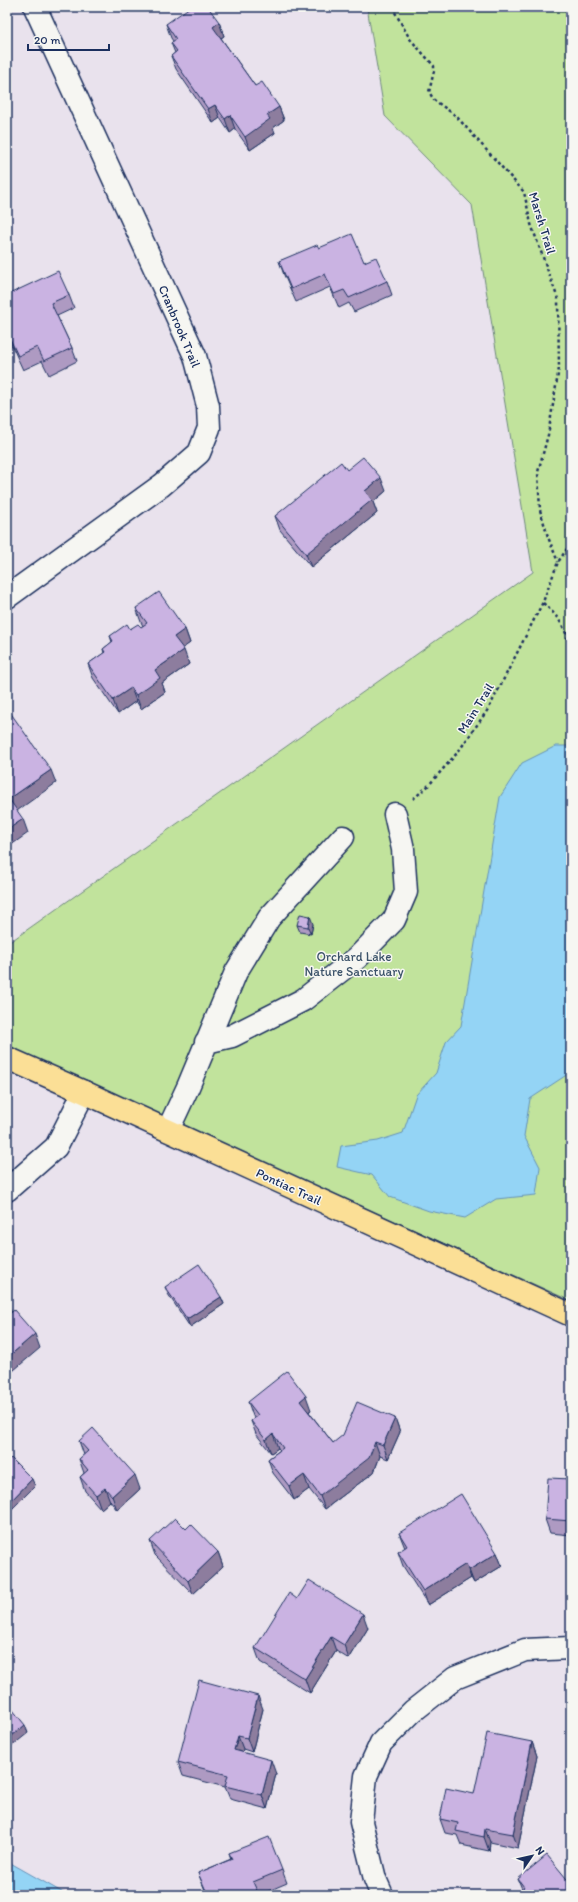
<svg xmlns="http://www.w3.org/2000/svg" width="578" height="1902" viewBox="0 0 578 1902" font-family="Itim,sans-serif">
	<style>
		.green { fill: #c1e39c; stroke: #6e897d }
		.water { fill: #94d4f5; stroke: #6492b9 }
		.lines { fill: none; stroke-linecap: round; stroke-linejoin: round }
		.minor-casing { stroke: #1b2f5e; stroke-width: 25 }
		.major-casing { stroke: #1b2f5e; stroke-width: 25 }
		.path { stroke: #1b2f5e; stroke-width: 2.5; stroke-dasharray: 3 3; stroke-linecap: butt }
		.minor { stroke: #f6f6f2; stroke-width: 22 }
		.major { stroke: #fbdf96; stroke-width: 22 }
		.wall { fill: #ae9ac2; stroke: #1b2f5e }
		.shaded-wall { fill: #8d7d9e; stroke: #1b2f5e }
		.building { fill: #cab3e2; stroke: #1b2f5e }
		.labels { text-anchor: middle; stroke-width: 3; stroke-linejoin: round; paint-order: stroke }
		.street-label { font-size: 13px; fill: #1b2f5e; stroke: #f6f6f2 }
		.park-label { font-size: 13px; fill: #3c536a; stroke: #f6f6f2 }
	</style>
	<rect width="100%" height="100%" fill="#e9e2ed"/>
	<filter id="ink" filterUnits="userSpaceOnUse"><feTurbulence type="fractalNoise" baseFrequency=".025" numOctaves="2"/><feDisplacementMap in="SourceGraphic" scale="8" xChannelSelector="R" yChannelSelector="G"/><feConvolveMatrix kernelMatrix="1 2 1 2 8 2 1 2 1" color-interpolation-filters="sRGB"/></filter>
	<g filter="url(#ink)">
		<path class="green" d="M367 7H571V1301L7 1046V944L533 572 472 205 385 116Z"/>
		<path class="water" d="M556 746H571V1072L530 1099 524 1136 540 1167 536 1195 496 1199 465 1218 429 1211 390 1197 372 1175 337 1167 341 1146 378 1141 403 1133 416 1095 436 1073 446 1042 461 1026 500 797 522 763Z
			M7 1861 67 1895H7Z"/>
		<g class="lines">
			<g class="minor-casing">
				<path id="minor" d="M7 597 162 485 199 453 209 428 208 406 195 356 35 7
					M206 1042 232 1036 303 1000 357 958 394 920 406 892 403 849 395 814
					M168 1130 188 1087 236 972 269 918 343 837
					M7 1190 56 1147 84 1092
					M382 1895 375 1879 361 1822 366 1776 381 1743 413 1711 455 1678 525 1650 571 1648"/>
			</g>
			<g class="major-casing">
				<path id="major" d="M7 1058 84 1092 571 1315"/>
			</g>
			<path class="path" d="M392 7 410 39 434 66V71L429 92 434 100 456 116 524 192 531 224 558 299 559 368 548 435 538 472 540 510 548 537 558 562
				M543 603C560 618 565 627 571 649
				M413 799 428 786 458 752 489 708 543 602 558 562 571 543"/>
			<use href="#minor" class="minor"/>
			<use href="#major" class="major"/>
		</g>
		<path class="wall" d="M219 22 224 36 221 38 255 86 279 107 284 120 273 128 275 133 250 150 235 129 230 133 220 118 213 123 176 69 171 56 175 53 171 43 173 41 171 38 166 24Z
			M319 248 364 262 387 281 392 295 354 312 349 303 339 308 330 287 296 302 284 275 279 261Z
			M7 295H69L74 308 57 316 72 348 77 361 49 375 42 361 23 370 7 335V308H8Z
			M347 470 386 491 373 502 377 513 311 567 280 530 275 516Z
			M136 608 185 629 190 643 182 648 189 664 162 683 165 692 141 709 136 701 118 714 93 678 88 664 104 653 103 649 112 642 110 636 130 629 141 627 143 626 141 622Z
			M313 924 311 934 300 932 297 925Z
			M165 1287 221 1297 224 1304 190 1327 168 1294Z
			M248 1402 311 1410 309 1412 333 1443 395 1418 400 1432 388 1459 380 1456 374 1472 325 1509 309 1489 294 1500 273 1473 268 1459 280 1450 278 1448 271 1453 256 1434 251 1421 254 1418 253 1416Z
			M79 1441 140 1489 117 1510 110 1501 101 1509 85 1491 80 1477 84 1473 79 1459 84 1455Z
			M7 1462 35 1486 11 1510 7 1506Z
			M571 1479V1535L550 1533 545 1519Z
			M186 1529 218 1552 223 1566 193 1594 155 1555 150 1541Z
			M399 1533 497 1553 502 1566 474 1583 471 1578 428 1605 403 1566 398 1552 405 1548Z
			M368 1628 349 1659 336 1651 310 1693 260 1662 255 1648Z
			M263 1709 252 1752 243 1749 242 1752 276 1774 267 1809 230 1799 225 1787 183 1776 178 1762Z
			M532 1742 537 1756 518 1848 490 1842 489 1851 461 1845 457 1835 445 1833 440 1819 474 1794Z
			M229 1853 282 1870 287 1883 259 1895H207L198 1873 231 1859Z
			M518 1879 571 1884 522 1889Z"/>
		<path class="shaded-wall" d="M219 22 224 36 218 40 213 27Z
			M215 105 220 118 213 123 208 109Z
			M279 107 284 120 273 128 275 133 250 150 245 137 267 115Z
			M230 115 235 129 230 133 225 119Z
			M381 478 386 491 373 502 377 513 311 567 306 554 365 491Z
			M185 629 190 643 179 651 174 637Z
			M184 650 189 664 162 683 165 692 141 709 136 695 155 670Z
			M131 688 136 701 118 714 113 700Z
			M51 770 56 783 14 813 9 799Z
			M23 819 28 833 7 848V830Z
			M310 916 313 924 311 934 308 927Z
			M221 1297 224 1304 190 1327 187 1319Z
			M7 1301 12 1314 7 1318Z
			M35 1334 40 1348 7 1376V1358Z
			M306 1396 311 1410 305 1414 300 1401Z
			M395 1418 400 1432 388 1459 383 1445Z
			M273 1434 278 1448 271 1453 266 1440Z
			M375 1442 380 1456 374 1472 325 1509 320 1496Z
			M135 1475 140 1489 117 1510 112 1496Z
			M304 1475 309 1489 294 1500 289 1486Z
			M32 1479 35 1486 11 1510 9 1503Z
			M105 1488 110 1501 101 1509 96 1495Z
			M218 1552 223 1566 193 1594 188 1581Z
			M497 1553 502 1566 474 1583 469 1570Z
			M466 1564 471 1578 428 1605 423 1591Z
			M363 1614 368 1628 349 1659 344 1645Z
			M331 1637 336 1651 310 1693 305 1679Z
			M258 1696 263 1709 252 1752 247 1738Z
			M25 1725 28 1733 8 1749 7 1740Z
			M238 1736 243 1749 239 1764 234 1750Z
			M532 1742 537 1756 518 1848 513 1834Z
			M271 1760 276 1774 267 1809 262 1795Z
			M485 1829 490 1842 489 1851 484 1837Z"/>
		<path class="building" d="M190 7H208L219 22 213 27 255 86 262 82 279 107 267 115 270 119 245 137 230 115 225 119 215 105 208 109 171 56 177 51 171 43 176 39 166 24Z
			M352 234 364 262 376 257 387 281 349 298 344 290 334 294 325 274 291 289 279 261 317 245 319 248Z
			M58 271 69 295 51 303 72 348 44 361 37 347 18 356 7 332V308H9L7 304V295Z
			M363 457 381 478 365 491 372 500 306 554 275 516 341 462 347 470Z
			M159 592 185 629 174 637 184 650 155 670 160 678 136 695 131 688 113 700 88 664 105 652 103 649 113 641 110 636 127 624 130 629 138 624 141 627 147 623 136 608Z
			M7 708 51 770 9 799 23 819 7 830Z
			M300 914 310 916 308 927 297 925Z
			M199 1264 221 1297 187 1319 165 1287Z
			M14 1310 35 1334 7 1358V1316Z
			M287 1371 306 1396 300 1401 333 1443 343 1435 357 1402 395 1418 383 1445 375 1442 369 1458 320 1496 304 1475 289 1486 268 1459 283 1448 273 1434 266 1440 251 1421 258 1415 248 1402Z
			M93 1428 135 1475 112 1496 105 1488 96 1495 80 1477 88 1470 79 1459 88 1451 79 1441Z
			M11 1458 32 1479 9 1503 7 1501V1462Z
			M548 1478 571 1479V1521L545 1519Z
			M461 1494 497 1553 469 1570 466 1564 423 1591 398 1552 407 1546 399 1533Z
			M175 1518 186 1529 191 1524 218 1552 188 1581 150 1541Z
			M309 1580 363 1614 344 1645 331 1637 305 1679 255 1648 289 1593 297 1599Z
			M199 1680 258 1696 247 1738 238 1736 234 1750 271 1760 262 1795 225 1786 228 1775 178 1762Z
			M8 1704 25 1725 7 1740V1705Z
			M487 1733 532 1742 513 1834 485 1829 484 1837 456 1831 458 1823 440 1819 446 1788 474 1794Z
			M269 1837 282 1870 253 1882 259 1895H208L198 1873 232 1859 229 1853Z
			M547 1855 571 1884V1894L570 1895H515L524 1887 518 1879Z"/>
	</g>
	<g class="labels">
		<g class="street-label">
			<text transform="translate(543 223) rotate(73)" y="5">Marsh Trail</text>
			<text transform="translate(180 326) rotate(67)" y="5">Cranbrook Trail</text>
			<text transform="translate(475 708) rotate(-58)" y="5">Main Trail</text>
			<text transform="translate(289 1186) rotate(25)" y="5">Pontiac Trail</text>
		</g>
		<g class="park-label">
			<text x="354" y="961">Orchard Lake<tspan x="354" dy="15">Nature Sanctuary</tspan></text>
		</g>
	</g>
	<rect width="578" height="1902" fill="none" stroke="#f6f6f2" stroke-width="24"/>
	<rect x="12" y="12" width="554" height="1878" fill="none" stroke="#1b2f5e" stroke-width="1.5" filter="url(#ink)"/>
	<g transform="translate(532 1856) rotate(56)" stroke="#f6f6f2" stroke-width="3" paint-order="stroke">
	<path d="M0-3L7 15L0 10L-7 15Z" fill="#1b2f5e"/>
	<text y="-6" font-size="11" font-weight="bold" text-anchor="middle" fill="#1b2f5e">N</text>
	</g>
	<path d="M28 44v6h81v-6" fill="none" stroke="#1b2f5e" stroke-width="2"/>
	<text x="34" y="44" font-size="12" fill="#1b2f5e" stroke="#f6f6f2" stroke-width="3" paint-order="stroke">20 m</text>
</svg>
